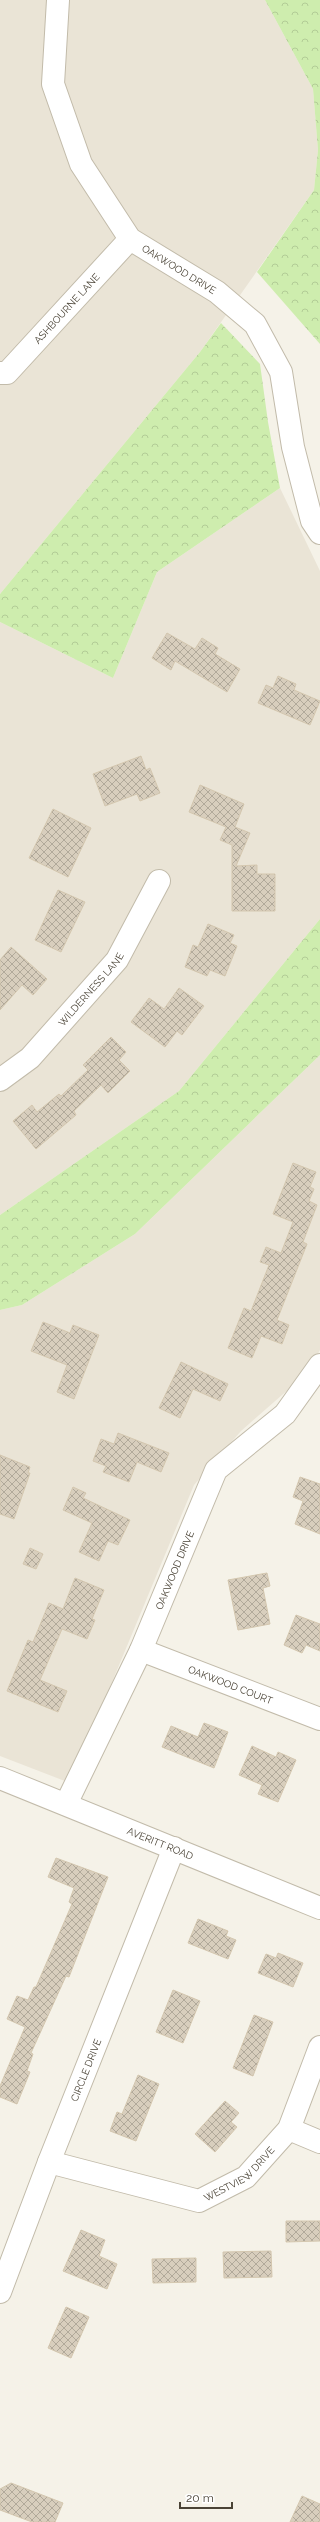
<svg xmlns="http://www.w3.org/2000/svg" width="320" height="2522" viewBox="0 0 320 2522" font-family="Raleway,sans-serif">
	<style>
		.residential { fill: #eae4d6 }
		.forest { fill: url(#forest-crowns) }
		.building { fill: url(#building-cross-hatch); stroke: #d4c7af }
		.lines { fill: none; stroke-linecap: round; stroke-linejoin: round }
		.minor-casing { stroke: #c2bbaa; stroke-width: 24 }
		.minor { stroke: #fff; stroke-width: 22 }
		.labels { text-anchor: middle; stroke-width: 3; stroke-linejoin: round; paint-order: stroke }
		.street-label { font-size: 10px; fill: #4a4336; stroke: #fff }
	</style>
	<defs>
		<pattern id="forest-crowns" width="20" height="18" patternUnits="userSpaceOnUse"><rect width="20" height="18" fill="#ceedae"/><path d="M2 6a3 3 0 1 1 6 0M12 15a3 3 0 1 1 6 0" fill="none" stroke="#b2cc96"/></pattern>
		<pattern id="building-cross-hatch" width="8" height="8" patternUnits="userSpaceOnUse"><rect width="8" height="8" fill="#d8cebd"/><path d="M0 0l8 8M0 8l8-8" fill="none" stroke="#b1a99a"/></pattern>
	</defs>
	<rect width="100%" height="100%" fill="#f5f2e8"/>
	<path class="residential" d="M0 0H265L313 89 318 150 314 190 200 352 0 594Z
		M280 488 320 571V919L179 1091 0 1215V622L113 678 157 572Z
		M320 1055V1350L306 1374 241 1431 194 1485 70 1783 0 1756V1310L22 1305 135 1234Z"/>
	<path class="forest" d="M265 0H320V344L257 272 314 190 318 150 313 89Z
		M221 323 260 364 268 422 280 488 157 572 113 678 0 622V594L200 352Z
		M320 919V1055L135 1234 22 1305 0 1310V1215L179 1091Z"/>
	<path class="building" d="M167 633 195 649 202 638 218 648 215 654 240 669 227 692 175 661 171 670 152 658Z
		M278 676 296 684 294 690 320 701 310 725 258 703 266 685 273 688Z
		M141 756 146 770 150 768 160 793 140 801 137 794 105 806 93 774Z
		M200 785 244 804 235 827 250 833 236 866 257 865V874H275V911H232V845L220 840 226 827 189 812Z
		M53 809 91 828 68 877 29 858Z
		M58 890 85 902 61 952 35 940Z
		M208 924 234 935 230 943 237 946 225 976 210 970 207 976 185 967 193 945 198 947Z
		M11 947 47 979 33 995 22 985 0 1010V960Z
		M179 988 204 1006 182 1035 177 1031 165 1047 131 1022 149 998 164 1009Z
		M111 1037 126 1052 119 1060 130 1071 108 1093 101 1085 74 1111 76 1115 36 1149 13 1121 32 1105 37 1112 59 1094 61 1096 88 1070 83 1065Z
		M293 1163 316 1172 310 1187 314 1189 309 1201 317 1205 303 1242 307 1244 277 1320 289 1325 282 1344 261 1336 252 1358 228 1348 244 1308 251 1311 269 1265 260 1262 266 1247 281 1253 293 1222 273 1214Z
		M43 1322 70 1333 73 1325 99 1335 74 1399 57 1392 67 1365 31 1351Z
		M181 1362 228 1384 220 1401 193 1389 180 1418 159 1408Z
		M118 1433 169 1453 161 1472 137 1462 129 1482 103 1472 106 1466 93 1461 101 1439 114 1444Z
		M0 1455 30 1467 28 1473H30L14 1519 0 1514Z
		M300 1477 320 1484V1534L295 1524 303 1501 293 1497Z
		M73 1487 86 1493 83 1498 130 1520 118 1545 108 1541 99 1561 79 1552 92 1523 63 1510Z
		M30 1548 43 1554 36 1569 23 1564Z
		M267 1573 270 1586 263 1588 270 1624 238 1630 228 1580Z
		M75 1578 104 1590 92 1619 95 1620 87 1639 62 1629 40 1680 67 1691 58 1712 7 1691 28 1640 33 1642 49 1603 63 1609Z
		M296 1615 320 1624V1651L306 1645 302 1653 284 1645Z
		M204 1723 228 1732 214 1768 162 1747 171 1726 198 1737Z
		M252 1746 276 1757 278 1752 296 1760 278 1802 258 1794 262 1785 239 1775Z
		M56 1858 108 1877 69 1977 66 1976 31 2053 33 2054 27 2071 30 2072 17 2104 0 2097V2086L25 2027 7 2019 17 1996 28 2000 34 1987H36L72 1904 69 1902 74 1888 48 1877Z
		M198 1919 228 1931 226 1936 236 1940 228 1959 188 1943Z
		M278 1953 303 1963 293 1987 258 1973 266 1954 276 1958Z
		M173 1990 200 2001 183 2043 156 2032Z
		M254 2015 273 2022 253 2076 233 2068Z
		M138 2075 159 2084 136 2141 110 2131 117 2112 122 2114Z
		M225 2101 239 2113 231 2122 237 2127 215 2152 195 2134Z
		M286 2221H320V2241L286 2242Z
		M81 2230 105 2240 99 2256 117 2264 107 2289 63 2271Z
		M271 2251 272 2277 224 2278 223 2252Z
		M196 2258V2282L153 2283 152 2259Z
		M66 2307 89 2317 71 2358 48 2348Z
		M11 2483 63 2503 55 2522H32L0 2510V2489Z
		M302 2496 320 2504V2522H290Z"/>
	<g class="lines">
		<g class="minor-casing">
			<g id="minor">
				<path id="s1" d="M58 0 53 84 81 164 130 239 217 292 255 324 281 372 293 447 312 521 320 533"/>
				<path id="s2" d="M0 373H7L130 239"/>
				<path id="s3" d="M0 1080 30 1058 117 960 159 881"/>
				<path id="s4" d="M141 1650 320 1719"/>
				<path id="s5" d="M0 1778 320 1908"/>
				<path id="s6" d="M66 1804 141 1650 216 1470 285 1414 320 1365"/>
				<path d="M289 2129 320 2142"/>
				<path id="s7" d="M49 2162 199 2201 246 2177 289 2129 320 2047"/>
				<path id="s8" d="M0 2292 49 2162 174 1848"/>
			</g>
		</g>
		<use href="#minor" class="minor"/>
	</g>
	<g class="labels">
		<g class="street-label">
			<text dy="4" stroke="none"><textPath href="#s1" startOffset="316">OAKWOOD DRIVE</textPath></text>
			<text dy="4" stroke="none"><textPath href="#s2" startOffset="95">ASHBOURNE LANE</textPath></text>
			<text dy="4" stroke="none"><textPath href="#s3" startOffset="129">WILDERNESS LANE</textPath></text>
			<text dy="4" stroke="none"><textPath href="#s6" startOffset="258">OAKWOOD DRIVE</textPath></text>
			<text dy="4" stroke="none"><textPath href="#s4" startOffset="96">OAKWOOD COURT</textPath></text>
			<text dy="4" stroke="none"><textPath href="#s5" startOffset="173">AVERITT ROAD</textPath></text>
			<text dy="4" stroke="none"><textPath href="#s8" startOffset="238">CIRCLE DRIVE</textPath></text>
			<text dy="4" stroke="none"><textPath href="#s7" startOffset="204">WESTVIEW DRIVE</textPath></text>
		</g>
	</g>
	<path d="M180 2502v6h52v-6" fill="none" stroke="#4a4336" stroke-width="2"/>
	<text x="186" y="2502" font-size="12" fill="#4a4336" stroke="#ffffff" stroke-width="3" paint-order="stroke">20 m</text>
</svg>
